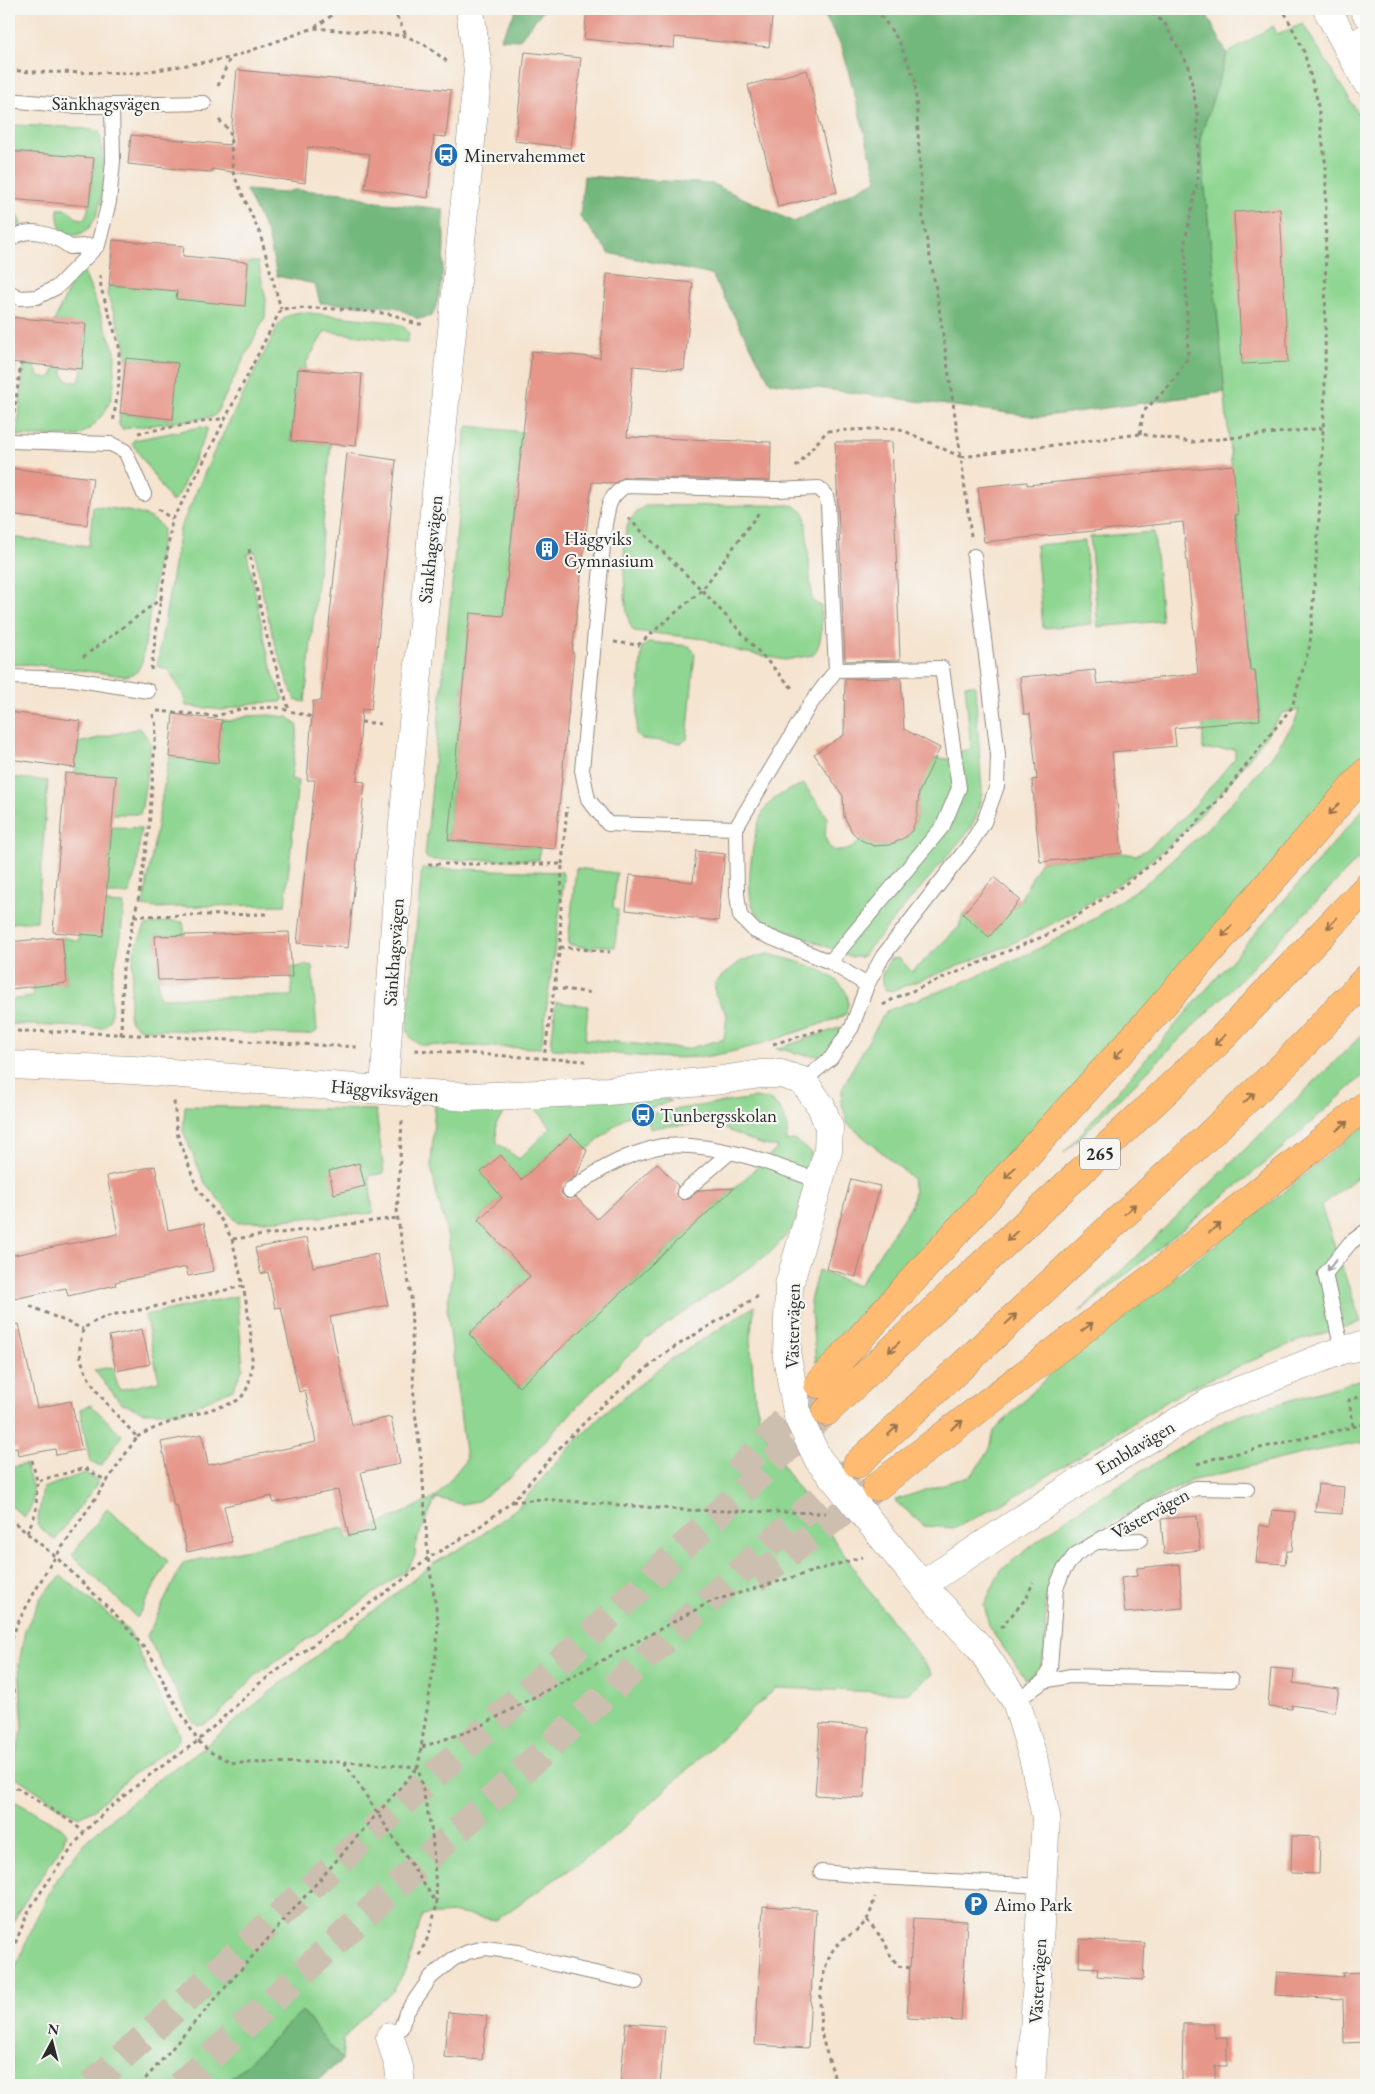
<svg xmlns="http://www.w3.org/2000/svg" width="1375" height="2094" viewBox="0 0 1375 2094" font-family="'EB Garamond',serif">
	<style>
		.green { fill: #8ed691; stroke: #5c805e }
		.forest { fill: #72b77b; stroke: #4e7153 }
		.building { fill: #e6978a }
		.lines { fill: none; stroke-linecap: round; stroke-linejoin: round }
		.motorway-tunnel { stroke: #cdbfaf; stroke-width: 28; stroke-dasharray: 28 14; stroke-linecap: butt }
		.service-casing { stroke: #90887e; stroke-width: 16 }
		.minor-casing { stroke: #90887e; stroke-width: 29 }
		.tertiary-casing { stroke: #90887e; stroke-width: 29 }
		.motorway-casing { stroke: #90887e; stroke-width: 29 }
		.path { stroke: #90887e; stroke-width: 3; stroke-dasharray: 4 4; stroke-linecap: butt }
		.service { stroke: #fff; stroke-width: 14 }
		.minor { stroke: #fff; stroke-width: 28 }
		.tertiary { stroke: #fff; stroke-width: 28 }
		.motorway { stroke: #ffbb71; stroke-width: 28 }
		.oneway { stroke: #95734e }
		.oneway2 { stroke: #a0a0a0 }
		.labels { text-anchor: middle; stroke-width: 4.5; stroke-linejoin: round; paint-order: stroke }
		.shield { fill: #f6f6f2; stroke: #686867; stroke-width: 1 }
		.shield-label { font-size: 18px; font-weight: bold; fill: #2b2b2b }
		.street-label { font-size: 19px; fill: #2b2b2b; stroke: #f6f6f2 }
		.poi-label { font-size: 19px; fill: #2b2b2b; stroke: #f6f6f2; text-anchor: start }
	</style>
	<rect width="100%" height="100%" fill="#f6f6f2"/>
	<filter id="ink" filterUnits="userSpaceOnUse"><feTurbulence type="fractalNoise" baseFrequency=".02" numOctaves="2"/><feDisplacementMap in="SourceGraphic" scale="10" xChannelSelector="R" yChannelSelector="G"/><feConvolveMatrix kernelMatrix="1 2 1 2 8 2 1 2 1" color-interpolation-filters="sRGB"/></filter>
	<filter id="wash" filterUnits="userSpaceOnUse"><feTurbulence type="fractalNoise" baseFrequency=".0096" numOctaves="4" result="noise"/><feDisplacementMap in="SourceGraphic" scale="20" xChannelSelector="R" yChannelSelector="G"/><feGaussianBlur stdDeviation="1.12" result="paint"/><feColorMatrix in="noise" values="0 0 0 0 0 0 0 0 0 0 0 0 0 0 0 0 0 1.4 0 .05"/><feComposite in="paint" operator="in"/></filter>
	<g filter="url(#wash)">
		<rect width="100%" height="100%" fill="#f5e4d0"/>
		<path class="green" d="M1303 24 1366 126V753L1154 1015 816 1363 810 1301 818 1270 858 1286 911 1206 914 1192 912 1178 848 1124 841 1101 842 1090 851 1071 886 1011 959 984 1034 951 1090 921 1150 880 1213 823 1269 760 1296 720 1299 710 1282 713C1259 746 1234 779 1207 808 1163 857 1100 899 1042 929 994 954 942 972 891 991L886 990 882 985V974L890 959 899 958 912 972 959 927 963 914 989 936 1020 900 1040 862 1122 853 1136 855 1146 850 1190 811 1235 758V749L1203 750V725L1260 719 1256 670H1251L1200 138 1227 54 1273 26 1277 34Z
			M9 125 71 127 99 131C106 157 110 247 63 234 59 226 57 217 58 209 67 208 70 211 76 218L85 219 89 206 94 159 9 151Z
			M9 204 13 205 21 224 9 230Z
			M248 262H258L266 300 265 317 216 414 213 417 122 429 119 425 120 413 173 419 177 363 126 358 125 343 107 294 109 285 177 291V299L244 305Z
			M84 272 115 352 114 383 111 399 104 413 91 428 78 436H17L24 364 35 365 38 376 49 378 53 375 55 367H62L64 377 69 381 79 382 82 369 86 325 54 321 75 276Z
			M300 312 392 322 404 327 409 333 407 342H403L325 331 306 363 305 370 298 369 291 441 331 444 305 702 295 700C275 652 263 603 255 551L247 554 267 651 274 677 284 699 281 702 253 703 223 710 186 706 183 695 168 669 157 666 180 529 212 456 279 324C284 317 292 313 300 312Z
			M9 362 16 363 9 422Z
			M468 426 523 432 503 616 470 613 448 840 540 848 539 860H434L428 859 425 856 454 564 465 432Z
			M201 427 207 428V431L179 494 174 501H171L132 443 134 440Z
			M93 506C111 509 156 511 163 530L142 663 136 673 125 676 30 664 9 665V537L89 546Z
			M645 506 789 505 795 506 805 514 812 601 821 606C821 624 824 641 813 655L785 660 738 651 705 639 634 631C622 620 623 547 626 530 629 519 636 512 645 506Z
			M1154 532 1162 621 1098 627 1090 537Z
			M1085 541 1092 624 1043 628 1036 545Z
			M650 642 689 646 695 653 687 739 681 743 642 739 636 734 642 647Z
			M965 685H975L982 793 976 818 967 833 867 951 862 957H851L763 920C758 915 754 911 752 904 745 886 754 820 767 806 776 795 791 789 804 784L827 816C827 824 824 832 826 840 831 858 852 851 861 840 876 848 904 848 913 829 918 817 917 805 919 794 920 782 930 769 935 758L949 759 961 751 971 749Z
			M269 715 288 717 298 726 291 779 298 781 285 905 201 906 155 908 143 906 169 757 217 763 222 720 230 721 248 716Z
			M140 728 151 743 142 807 140 814H112L115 776 75 773 78 743Z
			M9 777 48 781 37 921 9 923Z
			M1366 806V851L1226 994 1063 1154Z
			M112 827 141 828 137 868 129 894H106Z
			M422 868 562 872 564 879 541 1048 421 1045C411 1040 408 1036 407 1025Z
			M576 868 617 873 613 907 618 910 615 947 594 945 593 949 568 944Z
			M106 903 124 904 121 936 112 979 111 1014 110 1021 103 1028 9 1024V1000L33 997 32 986 67 983 62 937 79 941V934Z
			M169 921 183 922 185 935 156 936 159 998 292 996 291 968 308 965 312 966 317 1031 312 1034 303 1035 140 1029 131 1022 129 1016 134 951 145 926Z
			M768 954C792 960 841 970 848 998 849 1003 847 1009 846 1014L836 1019C795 1032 740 1054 699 1057 650 1061 602 1050 553 1049L551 1047 556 1002 588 1006 585 1039 686 1049 724 1039 727 1015 715 994V984L723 975 741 961Z
			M842 1027C828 1070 808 1053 776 1049Z
			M1366 1031V1073L1268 1161 1079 1312Z
			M436 1087 508 1108 496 1124 497 1143 519 1159 551 1127 523 1093 636 1088 671 1101 624 1118 587 1150 571 1134 478 1220 530 1276 469 1333 519 1387 779 1147C758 1147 740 1134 720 1127 708 1123 663 1125 650 1129L648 1117 656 1112 755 1098C760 1099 767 1098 771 1101 783 1109 791 1128 786 1141L794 1140 811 1152V1169L793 1228 770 1253 649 1336 589 1394 511 1477 478 1501 462 1504 436 1498 416 1542 415 1556 406 1571 257 1674 216 1717 203 1725H197L193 1722 147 1636 183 1563 344 1528 347 1540 436 1497 466 1460 447 1308 453 1274 445 1222 438 1201 431 1166Z
			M185 1106 376 1110 384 1173 369 1176 373 1213 238 1223 205 1183 183 1131Z
			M1366 1123V1170L1321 1206 1361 1322 1295 1342 1187 1389 1004 1503 955 1528 924 1526 895 1500 972 1475 990 1449 994 1431 1058 1366 1283 1193Z
			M237 1296 243 1368 233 1389 181 1412H143L121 1403 94 1370 112 1367 119 1390 159 1381 145 1315Z
			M755 1306 750 1338 755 1399 762 1426 788 1474 869 1590 932 1674 908 1693 776 1688 606 1844 496 1920 456 1913 422 1915 409 1963 394 1990 360 2020 344 2038 342 2060 302 2011 225 2085H9V1988L14 1971 36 1919 57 1878 89 1838 156 1781 203 1748 269 1693 433 1564 476 1539 517 1508 569 1448 604 1413 670 1360Z
			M1366 1378V1442L1310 1452 1190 1481 1103 1527 1074 1546 1058 1559 1049 1577 1046 1598 1045 1647 1040 1670 1026 1679 990 1629 984 1605 1001 1570 1071 1515 1227 1419Z
			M91 1405 122 1435 101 1466 90 1462 80 1409Z
			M25 1464C31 1482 40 1502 24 1517L9 1504V1468Z
			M85 1473 99 1481 55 1540 37 1525 43 1488Z
			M107 1509 168 1561 137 1618 72 1555Z
			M61 1576 130 1632 156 1690 179 1733V1740L173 1746 133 1774 93 1810 79 1817 66 1811 10 1773 23 1728 19 1664 25 1630 41 1597Z
			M9 1798 61 1827 66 1832 63 1844 18 1912 9 1932Z"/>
		<path class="forest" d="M517 9H544L519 40 500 39Z
			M821 9H1204L1227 54 1200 138 1225 392 1039 417 770 382 712 275 609 253 580 217 584 176 713 184 794 222 877 180 842 47Z
			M246 190 282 193 295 190 345 193 377 202 443 209C445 239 445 289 432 316L418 319 396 307 320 303 315 284 277 276 268 235Z
			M302 2011 342 2060 312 2085H225Z"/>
		<g id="blocks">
			<path class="building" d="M587 9H773L769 47 675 37 674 48 584 39Z
				M525 52 581 58 571 148 515 141Z
				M237 70 451 90 446 137 434 136 428 198 365 188 370 154 308 147 305 183 212 169V172L196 171 128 164 131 135 230 145Z
				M807 70 837 192 778 207 748 85Z
				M9 151 94 158 89 206 9 199Z
				M1280 209 1288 362 1242 364 1234 212Z
				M113 240 184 246 183 256 248 262 245 306 176 299 177 291 109 285Z
				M607 274 693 283 684 370 633 366 627 437 771 442 770 481 625 477 615 483 592 482 572 653 574 654 555 849 448 840 470 613 503 616 532 351 600 358Z
				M9 317 86 324 82 369 9 362Z
				M126 358 178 363 173 419 120 413Z
				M298 369 362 374 356 446 291 441Z
				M835 442H892L900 660 845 661Z
				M347 453 396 460 371 710 362 709 357 781 365 782 348 948 297 943 315 780H307L313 701H321Z
				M1233 465 1238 515H1235L1250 670H1255L1260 720 1174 728 1176 746 1112 752 1122 853 1040 862 1032 780 1037 779 1030 714H1024L1020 677 1095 670 1097 684 1198 674 1183 522 984 542 978 487 1027 482V485Z
				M9 468 93 478 87 525 9 515Z
				M901 678 904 729 940 748 919 792 917 816 912 830 907 836 898 841 889 845 874 846 861 840 852 832 844 816 843 796 814 754 844 735 845 679Z
				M9 712 81 721 75 768 9 759Z
				M173 714 222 720 218 763 169 757Z
				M65 773 116 776 103 936 53 932Z
				M696 851 725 854 718 921 626 910 630 875 693 882Z
				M994 877 1020 900 989 937 963 914Z
				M289 932 292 977 158 980 155 936Z
				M62 937 67 983 9 989V942Z
				M571 1134 587 1150 577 1175 564 1184 561 1193 567 1199 576 1197 597 1219 657 1163 678 1186 676 1194 682 1200 689 1199 699 1190 734 1188 519 1387 469 1334 530 1276 478 1220 502 1198 481 1172 501 1155 521 1180Z
				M359 1163 365 1186 334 1194 329 1171Z
				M155 1166 168 1230 204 1223 214 1271 188 1276 186 1267 115 1282 116 1285 68 1296 66 1288 9 1300V1256L118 1234 107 1176Z
				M851 1179 880 1186 856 1277 827 1269Z
				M307 1238 313 1267 377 1254 388 1305 330 1317 352 1425 391 1417 400 1464 361 1472 375 1530 349 1536 338 1490 273 1503 272 1496 224 1506 232 1542 187 1552 177 1505 174 1506 161 1442 202 1434 208 1465 316 1442 305 1390 299 1392 281 1307 275 1308 268 1272 261 1274 255 1248Z
				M19 1324 37 1408 71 1401 82 1450 56 1455 55 1449 18 1456 17 1448 9 1449V1325Z
				M142 1329 150 1364 116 1371 109 1336Z
				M1318 1484 1344 1487 1342 1514 1315 1512Z
				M1272 1510 1295 1512 1292 1551H1287L1285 1564 1256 1562 1260 1525 1270 1527Z
				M1197 1516 1200 1550 1164 1554 1161 1519Z
				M1179 1564 1183 1608 1125 1613 1121 1578 1137 1576V1568Z
				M1271 1668 1294 1670 1293 1683 1339 1689 1335 1712 1292 1705V1709L1268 1707Z
				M820 1724 869 1727 864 1798 815 1795Z
				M1292 1836 1320 1837 1319 1874 1291 1873Z
				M763 1906 816 1909 808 2048 755 2045Z
				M913 1918 967 1921 961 2021 907 2018Z
				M1080 1939 1145 1943 1143 1980 1097 1976 1098 1968 1079 1967Z
				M1277 1972 1343 1977 1342 1973 1366 1972V2042L1344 2043 1343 1999 1275 1995Z
				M448 2012 487 2016 482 2060 444 2057Z
				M626 2023 665 2026 660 2085H620Z
				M1183 2024H1215V2038H1227V2066H1215V2081H1182Z"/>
		</g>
	</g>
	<g filter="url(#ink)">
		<use href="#blocks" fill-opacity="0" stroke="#90887e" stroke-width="1"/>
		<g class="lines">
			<path class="motorway-tunnel" d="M737 1473 818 1384
				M755 1579 872 1490
				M91 2085 592 1633 826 1412
				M180 2085 855 1466"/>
			<g class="service-casing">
				<path id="service" d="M9 100 72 106 204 103
					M9 241C26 224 53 234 70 247L98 245
					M9 292 20 298 37 297 57 287 98 245 109 202 113 161 112 105
					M9 441 111 444 125 451 144 494
					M9 677 73 679 148 691
					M736 828 608 824 588 799 582 770 605 524C609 505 608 498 625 486L777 490 819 488 826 496 828 505 836 670
					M830 962 943 826 959 788 942 668 836 670 809 706 736 828 737 894 740 916 755 931 830 962 867 985
					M803 1081 831 1058 852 1027 867 985 883 956 971 843 984 822 997 786 998 755 974 556
					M570 1191C593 1173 616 1159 644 1151 650 1149 657 1147 663 1146 717 1142 770 1163 819 1181
					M684 1192 729 1153
					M1342 1350 1325 1274 1350 1243 1366 1231
					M1100 1542 1140 1540
					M1044 1681 1070 1676 1231 1680
					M1016 1701 1044 1681 1050 1668 1056 1588 1063 1571 1075 1555 1153 1507 1196 1488 1247 1489
					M821 1872 878 1877 1042 1886
					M390 2037 401 2028 406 2013 431 1977 453 1959 468 1952 485 1948 518 1952 554 1964 636 1982"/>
			</g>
			<g class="minor-casing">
				<path id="minor" d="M1348 49 1366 38
					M9 1065 133 1070 468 1097 608 1091 722 1080 760 1074H781L803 1081 821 1106 829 1127 828 1151 789 1285 787 1357 798 1417 818 1459 922 1585 980 1648 1016 1701 1033 1757 1046 1817 1031 2085
					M384 1090 399 864 478 70 470 9
					M922 1585 1094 1472 1210 1402 1342 1350 1366 1345
					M390 2037 399 2067 401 2085"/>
			</g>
			<g class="tertiary-casing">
				<path id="tertiary" d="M1327 9 1366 81
					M1364 9 1366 13"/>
			</g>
			<g class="motorway-casing">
				<path id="motorway" d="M818 1384 1154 1015 1366 772
					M826 1412 1223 1037 1366 888
					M857 1464 1286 1063 1366 979
					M876 1487 1157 1274 1366 1105"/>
			</g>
			<path class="path" d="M393 9 406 35
				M876 9 899 41 915 80 923 220 937 294 961 457
				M315 27 341 9
				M9 70 31 72 138 73 230 58 314 28 406 36 425 45 448 62
				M218 86 230 58
				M219 120 230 131 233 173 260 234 281 309
				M100 275 101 288 119 346V382L113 423
				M13 421 21 363
				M138 433 225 418
				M1140 434 1143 412 1172 383 1188 357 1185 241 1198 178 1197 112 1189 67 1165 24 1147 9
				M796 467 827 431 898 428 961 457
				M158 509 172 519
				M628 518 702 590 794 690
				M971 536 961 457 1140 434 1192 442 1324 428
				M249 549 264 627 289 710
				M614 642 638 645 702 590 760 511
				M83 657 162 598
				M151 670 172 519 185 498 281 309C317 307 354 309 389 314 403 316 409 325 425 324
				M157 711 216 716 241 709 275 707 312 717
				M361 722 384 724
				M428 864H562L560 947 544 1058
				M562 864 567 807
				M134 916 269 914
				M560 947 610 952
				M554 988 594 993
				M883 1005 895 998 1049 934 1121 887 1173 848 1222 796 1292 707 1310 645 1319 519 1325 388 1326 167 1317 99 1304 52 1283 9
				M9 1031C126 1032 242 1042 359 1047
				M121 1035 123 967 138 900 149 829 156 726 152 711
				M773 1044 824 1029
				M415 1050 586 1061
				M402 1121 397 1214 411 1296 414 1404 422 1466 428 1558 438 1620 437 1646 418 1767 432 1833 437 1904 429 1935 418 1958
				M233 1239 398 1218
				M30 1306 83 1329
				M1353 1426 1349 1400 1366 1395
				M137 1437C159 1424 185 1418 209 1410 218 1407 229 1405 238 1400 263 1382 248 1312 243 1286
				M32 1460 37 1481
				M1197 1464 1212 1459 1366 1424
				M512 1502 541 1499 685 1510 825 1513
				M9 1518 57 1558 119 1618 151 1656 169 1693 198 1741 210 1752 234 1763 344 1762 418 1767
				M27 1533 36 1512 37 1481 85 1468 108 1482
				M1001 1628 1027 1597 1033 1582
				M9 1646 18 1622 48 1568 137 1437C117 1415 83 1383 80 1352 79 1345 82 1336 83 1329 105 1312 123 1314 149 1308 180 1301 212 1293 243 1286L232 1239 222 1221 197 1188 177 1133 174 1101
				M9 1674 14 1694 9 1743
				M422 1747 475 1729 712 1601 862 1557
				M344 1762 437 1904
				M9 1783 70 1821 84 1832
				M867 1920 885 1942 889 1953 898 1966 910 1968
				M9 1958 29 1910 53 1874 84 1832 107 1810 151 1774 198 1741 260 1683 404 1579 428 1558 471 1533 512 1502 564 1443 599 1408 665 1353 760 1295
				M140 2085 418 1767
				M835 2085C834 2070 828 2059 824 2044 817 2020 819 1971 833 1950 841 1938 857 1933 865 1922 871 1915 872 1906 875 1897"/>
			<use href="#service" class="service"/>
			<use href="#minor" class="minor"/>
			<use href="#tertiary" class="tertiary"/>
			<use href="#motorway" class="motorway"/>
		</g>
		<defs><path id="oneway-shaft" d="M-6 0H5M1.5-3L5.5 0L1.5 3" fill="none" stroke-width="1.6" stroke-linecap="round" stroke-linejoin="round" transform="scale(1.25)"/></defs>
		<g class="oneway">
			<use href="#oneway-shaft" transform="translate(1334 809) rotate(131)"/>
			<use href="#oneway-shaft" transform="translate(1332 923) rotate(134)"/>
			<use href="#oneway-shaft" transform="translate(1227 931) rotate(131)"/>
			<use href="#oneway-shaft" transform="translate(1220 1040) rotate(136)"/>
			<use href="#oneway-shaft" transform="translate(1119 1053) rotate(132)"/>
			<use href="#oneway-shaft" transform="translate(1249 1098) rotate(-43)"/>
			<use href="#oneway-shaft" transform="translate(1342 1126) rotate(-39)"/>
			<use href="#oneway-shaft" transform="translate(1010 1173) rotate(132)"/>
			<use href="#oneway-shaft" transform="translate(1130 1209) rotate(-43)"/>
			<use href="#oneway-shaft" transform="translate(1215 1228) rotate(-39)"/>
			<use href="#oneway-shaft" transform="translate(1012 1236) rotate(137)"/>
			<use href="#oneway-shaft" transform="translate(1011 1319) rotate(-43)"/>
			<use href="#oneway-shaft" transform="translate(1087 1327) rotate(-37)"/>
			<use href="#oneway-shaft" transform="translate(894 1347) rotate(137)"/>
			<use href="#oneway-shaft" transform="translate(957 1425) rotate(-37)"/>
			<use href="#oneway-shaft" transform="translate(893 1430) rotate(-43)"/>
		</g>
		<use class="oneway2" href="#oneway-shaft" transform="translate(1332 1265) rotate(128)"/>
	</g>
	<defs>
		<g id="bus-disc" transform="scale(1.25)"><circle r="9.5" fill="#1f6fb2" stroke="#f6f6f2"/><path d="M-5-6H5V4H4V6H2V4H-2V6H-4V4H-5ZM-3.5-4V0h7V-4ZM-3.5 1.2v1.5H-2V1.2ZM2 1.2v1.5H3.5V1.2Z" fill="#fff"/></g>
		<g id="building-disc" transform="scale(1.25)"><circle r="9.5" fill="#1f6fb2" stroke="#f6f6f2"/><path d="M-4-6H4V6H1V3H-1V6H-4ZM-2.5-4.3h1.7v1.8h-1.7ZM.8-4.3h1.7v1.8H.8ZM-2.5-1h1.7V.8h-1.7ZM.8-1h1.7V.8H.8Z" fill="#fff"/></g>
		<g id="parking-disc" transform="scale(1.25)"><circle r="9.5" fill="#1f6fb2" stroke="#f6f6f2"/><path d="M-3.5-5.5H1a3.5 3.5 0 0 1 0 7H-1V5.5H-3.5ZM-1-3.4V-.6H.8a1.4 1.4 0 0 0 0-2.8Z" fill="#fff"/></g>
	</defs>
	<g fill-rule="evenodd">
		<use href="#bus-disc" x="446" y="155"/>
		<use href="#building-disc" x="547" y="549"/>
		<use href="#bus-disc" x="643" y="1115"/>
		<use href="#parking-disc" x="976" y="1904"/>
	</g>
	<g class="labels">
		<rect class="shield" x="1080" y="1138.5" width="40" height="31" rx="4"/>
		<g class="shield-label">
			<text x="1100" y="1160">265</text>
		</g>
		<g class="street-label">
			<text x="106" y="110">Sänkhagsvägen</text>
			<text transform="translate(430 549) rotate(-84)" y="7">Sänkhagsvägen</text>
			<text transform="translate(393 952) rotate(-86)" y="7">Sänkhagsvägen</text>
			<text transform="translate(385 1090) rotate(5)" y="7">Häggviksvägen</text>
			<text transform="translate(792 1326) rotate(-89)" y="7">Västervägen</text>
			<text transform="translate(1135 1447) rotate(-31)" y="7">Emblavägen</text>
			<text transform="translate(1150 1513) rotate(-29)" y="7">Västervägen</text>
			<text transform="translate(1037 1981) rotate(-87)" y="7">Västervägen</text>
		</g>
		<g class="poi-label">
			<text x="464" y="162">Minervahemmet</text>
			<text x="564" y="545">Häggviks<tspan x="564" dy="22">Gymnasium</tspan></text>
			<text x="660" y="1122">Tunbergsskolan</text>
			<text x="994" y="1911">Aimo Park</text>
		</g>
	</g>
	<rect width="1375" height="2094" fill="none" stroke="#f6f6f2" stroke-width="30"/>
	<g transform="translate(52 2042) rotate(7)" stroke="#f6f6f2" stroke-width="4" paint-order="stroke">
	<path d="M0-4L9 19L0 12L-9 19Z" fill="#2b2b2b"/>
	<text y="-8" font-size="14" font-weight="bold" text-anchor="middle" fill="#2b2b2b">N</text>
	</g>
</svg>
